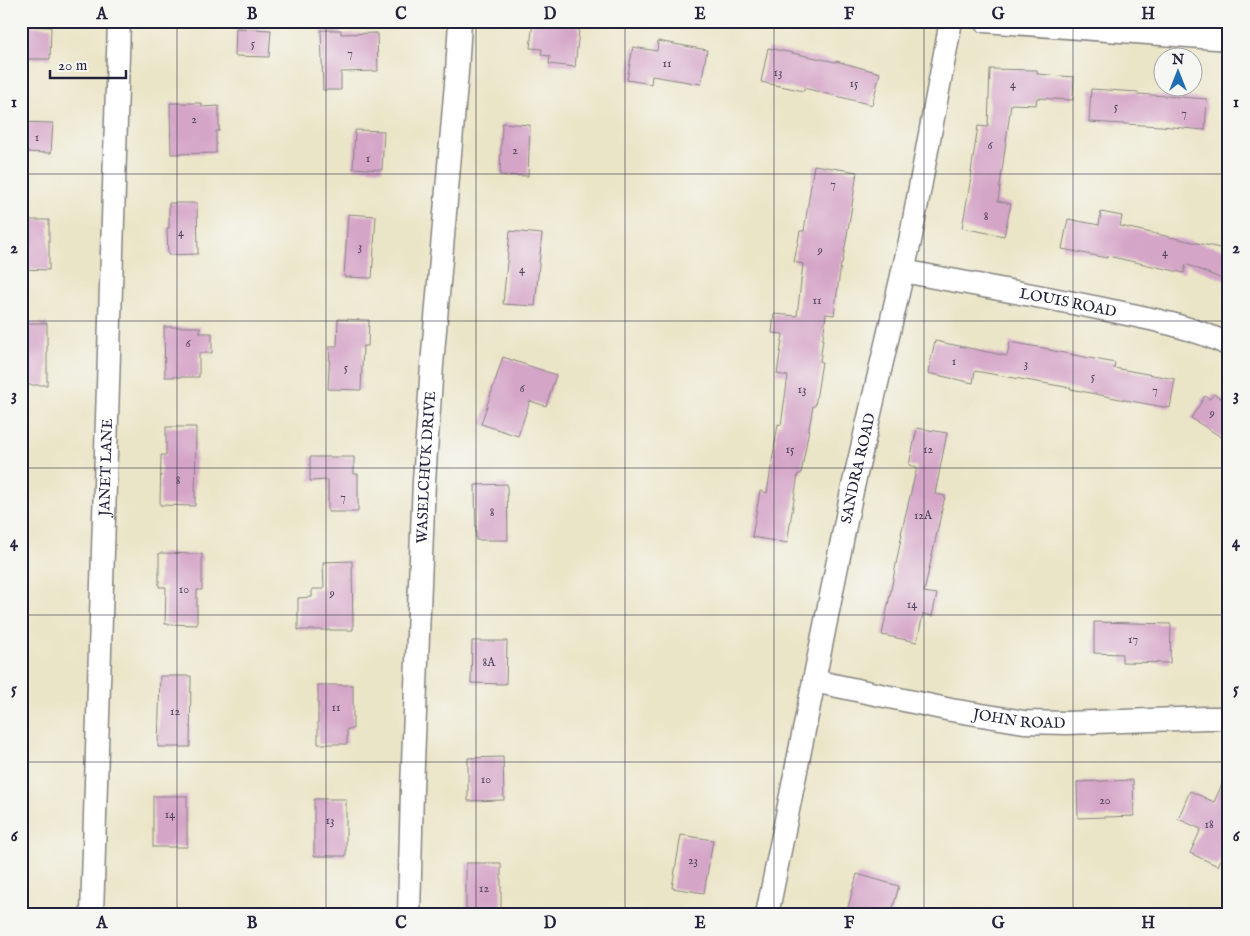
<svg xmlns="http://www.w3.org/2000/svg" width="1250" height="936" viewBox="0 0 1250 936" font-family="'IM FELL English',serif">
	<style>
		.building { fill: #d5a5c8 }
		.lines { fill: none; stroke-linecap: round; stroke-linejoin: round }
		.minor-casing { stroke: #868481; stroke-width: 25 }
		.minor { stroke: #fff; stroke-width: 22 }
		.grid { fill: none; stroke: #22223b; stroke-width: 1; stroke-opacity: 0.55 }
		.labels { text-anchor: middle; stroke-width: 4; stroke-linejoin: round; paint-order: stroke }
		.number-label { font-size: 12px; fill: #4f435e }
		.street-label { font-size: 15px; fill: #22223b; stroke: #f6f6f2 }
		.neatline { fill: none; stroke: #22223b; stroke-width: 2 }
		.grid-label { font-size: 16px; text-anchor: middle; font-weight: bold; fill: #22223b }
	</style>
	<rect width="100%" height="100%" fill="#f6f6f2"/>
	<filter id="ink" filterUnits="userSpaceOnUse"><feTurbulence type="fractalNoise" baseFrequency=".02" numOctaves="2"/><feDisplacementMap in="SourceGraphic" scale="10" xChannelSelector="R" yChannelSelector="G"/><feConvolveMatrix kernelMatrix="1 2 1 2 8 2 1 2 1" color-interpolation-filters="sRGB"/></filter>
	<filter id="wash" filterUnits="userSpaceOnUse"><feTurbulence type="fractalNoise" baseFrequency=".0096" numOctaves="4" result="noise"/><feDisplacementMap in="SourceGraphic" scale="20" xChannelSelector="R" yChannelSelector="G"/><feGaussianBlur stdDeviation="1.12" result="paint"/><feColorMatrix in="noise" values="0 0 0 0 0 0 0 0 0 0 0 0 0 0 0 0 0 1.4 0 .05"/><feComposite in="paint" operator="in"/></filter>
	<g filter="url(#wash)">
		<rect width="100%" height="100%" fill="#ebe5c7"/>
		<g id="blocks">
			<path class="building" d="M533 21H580L575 67 549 64 550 56 541 55 542 49 530 48Z
				M21 26 51 27 50 59H21Z
				M236 28 271 30 269 57 235 56Z
				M321 30H341V34L377 33 378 71 341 72V90H323Z
				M658 41 707 50 701 84 652 76 651 84 627 80 633 47 657 51Z
				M768 48 836 62V61L880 73 872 105 804 88V91L761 82Z
				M990 69 1037 70V74L1074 77 1073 100 1037 98 1036 105 1011 104 998 201 1011 204 1004 236 962 228 972 172H971L978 126 988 127Z
				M1091 89 1138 92V94L1207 99 1205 130 1161 126 1089 122Z
				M170 103H202V107L219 106V131H216V153L171 154Z
				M21 122 53 123 51 153 21 152Z
				M502 123 530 125 528 176 500 175Z
				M355 130 384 131 382 170 353 168Z
				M814 165 857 172 851 212 842 264H841L834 315 826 314 820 362H822L815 406H813L801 474H798L787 543 752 537 760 491 767 493 778 424 781 425 788 376 777 374 783 334 772 333 774 314 797 316 803 264 794 262 800 231H804Z
				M169 203H197L198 254 168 255 167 228H169Z
				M1101 212 1122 216 1120 226 1229 250V282L1186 264 1184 273 1108 256 1107 258 1062 249 1068 219 1099 225Z
				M348 214 376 216 372 278 344 277Z
				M21 220H49V270L21 269Z
				M510 231 542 234 535 306 503 304Z
				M338 319 369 320 368 346H363L361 390 328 389 330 346H337Z
				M21 323H47V385H21Z
				M164 327H200V333H212V353H199V377H165Z
				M935 341 1007 356 1010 342 1049 349V350L1115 363 1114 368 1175 379 1170 408 1125 400 1071 389V388L975 371 973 383 928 373Z
				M503 357 556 375 546 406 530 401 518 436 481 424Z
				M1214 394 1229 403V442L1191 418 1205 396 1210 399Z
				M166 427H196L195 506 160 505 161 455H166Z
				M917 428 947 433 935 494 945 496 924 592 937 594 932 616 923 614 917 642 882 635 902 534H901L917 467 909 465Z
				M310 457H354V474H358V512H328V480L310 481Z
				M507 484 508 540H476L475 485Z
				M159 553 202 554V590H197V625L165 624 166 587H159Z
				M352 561 353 630H298V598L312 597V589H324L323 562Z
				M1094 622 1171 624 1170 663 1122 662V654L1094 653Z
				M472 641H507L506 684 471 683Z
				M160 676H191L190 747H158Z
				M318 685H353V729H347V744H318Z
				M503 757 504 800 468 801V758Z
				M1229 769V842L1218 866 1190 853 1201 829 1178 819 1190 791 1214 802Z
				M1133 780 1134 816 1078 818 1077 782Z
				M153 796H187V847H153Z
				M314 799H346V856H314Z
				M681 835 713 840 704 893 672 888Z
				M466 863H501V913L466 914Z
				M857 874 899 886 891 915H846Z"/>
		</g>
	</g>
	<g filter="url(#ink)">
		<use href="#blocks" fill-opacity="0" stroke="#868481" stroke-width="1"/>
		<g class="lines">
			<g class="minor-casing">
				<g id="minor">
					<path d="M985 21 1229 39"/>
					<path id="s1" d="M903 271C971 284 1040 296 1108 310 1146 318 1195 327 1229 345"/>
					<path id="s2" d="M814 681 951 710 1024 722 1067 723 1206 718H1229"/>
					<path id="s3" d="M92 915 119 21"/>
					<path id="s4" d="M409 915 412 789 424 481 432 365 457 72 460 21"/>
					<path id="s5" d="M767 915 852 491 910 241 951 21"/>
				</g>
			</g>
			<use href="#minor" class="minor"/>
		</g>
	</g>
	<path class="grid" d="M177 21V915M326 21V915M476 21V915M625 21V915M774 21V915M924 21V915M1073 21V915M21 174H1229M21 321H1229M21 468H1229M21 615H1229M21 762H1229"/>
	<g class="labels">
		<g class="number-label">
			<text x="253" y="47">5</text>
			<text x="350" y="57">7</text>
			<text x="667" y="67">11</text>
			<text x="778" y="76">13</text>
			<text x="854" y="87">15</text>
			<text x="1013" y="88">4</text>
			<text x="1116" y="110">5</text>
			<text x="1184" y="117">7</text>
			<text x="194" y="123">2</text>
			<text x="37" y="141">1</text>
			<text x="990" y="149">6</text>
			<text x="515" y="154">2</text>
			<text x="368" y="162">1</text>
			<text x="833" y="188">7</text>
			<text x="986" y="220">8</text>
			<text x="181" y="236">4</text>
			<text x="360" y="250">3</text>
			<text x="820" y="254">9</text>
			<text x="1165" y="256">4</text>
			<text x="522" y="273">4</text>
			<text x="817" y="304">11</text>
			<text x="188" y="347">6</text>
			<text x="954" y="365">1</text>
			<text x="1026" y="367">3</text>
			<text x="346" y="371">5</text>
			<text x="1093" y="380">5</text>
			<text x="522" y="392">6</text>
			<text x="802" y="393">13</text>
			<text x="1155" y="394">7</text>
			<text x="1212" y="417">9</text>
			<text x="790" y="453">15</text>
			<text x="928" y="453">12</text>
			<text x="178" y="484">8</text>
			<text x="343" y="501">7</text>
			<text x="492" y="516">8</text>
			<text x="923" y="519">12A</text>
			<text x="184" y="593">10</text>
			<text x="332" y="597">9</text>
			<text x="912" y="608">14</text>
			<text x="1133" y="643">17</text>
			<text x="489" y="666">8A</text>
			<text x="336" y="711">11</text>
			<text x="175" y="715">12</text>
			<text x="486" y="783">10</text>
			<text x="1105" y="804">20</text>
			<text x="170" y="818">14</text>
			<text x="330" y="824">13</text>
			<text x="1209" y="828">18</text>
			<text x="693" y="864">23</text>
			<text x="484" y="892">12</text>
		</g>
		<g class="street-label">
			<text dy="5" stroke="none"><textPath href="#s1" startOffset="168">LOUIS ROAD</textPath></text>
			<text dy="5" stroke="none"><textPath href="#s3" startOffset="448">JANET LANE</textPath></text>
			<text dy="5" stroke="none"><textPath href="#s4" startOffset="448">WASELCHUK DRIVE</textPath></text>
			<text dy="5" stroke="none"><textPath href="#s5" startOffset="456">SANDRA ROAD</textPath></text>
			<text dy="5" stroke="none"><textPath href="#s2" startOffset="209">JOHN ROAD</textPath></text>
		</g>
	</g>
	<rect width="1250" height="936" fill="none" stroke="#f6f6f2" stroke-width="55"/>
	<g transform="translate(1178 72)"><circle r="24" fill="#f6f6f2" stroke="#a1a1a9"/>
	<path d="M0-4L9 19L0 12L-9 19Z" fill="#1f6fb2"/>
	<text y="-8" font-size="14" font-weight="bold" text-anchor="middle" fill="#22223b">N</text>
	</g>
	<path d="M50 70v8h76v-8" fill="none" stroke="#22223b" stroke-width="2.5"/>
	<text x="58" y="70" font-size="15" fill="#22223b" stroke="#f6f6f2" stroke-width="4" paint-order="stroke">20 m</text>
	<rect x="28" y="28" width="1194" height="880" class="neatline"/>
	<g class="grid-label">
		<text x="102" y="19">A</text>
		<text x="252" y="19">B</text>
		<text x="401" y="19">C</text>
		<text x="550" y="19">D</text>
		<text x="700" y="19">E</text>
		<text x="849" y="19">F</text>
		<text x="998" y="19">G</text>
		<text x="1148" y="19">H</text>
		<text x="14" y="107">1</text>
		<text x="1236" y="107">1</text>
		<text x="14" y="253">2</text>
		<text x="1236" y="253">2</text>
		<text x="14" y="400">3</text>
		<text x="1236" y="400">3</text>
		<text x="14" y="547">4</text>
		<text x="1236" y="547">4</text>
		<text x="14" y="694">5</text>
		<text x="1236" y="694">5</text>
		<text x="14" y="841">6</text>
		<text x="1236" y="841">6</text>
		<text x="102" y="928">A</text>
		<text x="252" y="928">B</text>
		<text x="401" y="928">C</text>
		<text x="550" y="928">D</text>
		<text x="700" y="928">E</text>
		<text x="849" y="928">F</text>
		<text x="998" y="928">G</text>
		<text x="1148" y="928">H</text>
	</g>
</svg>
